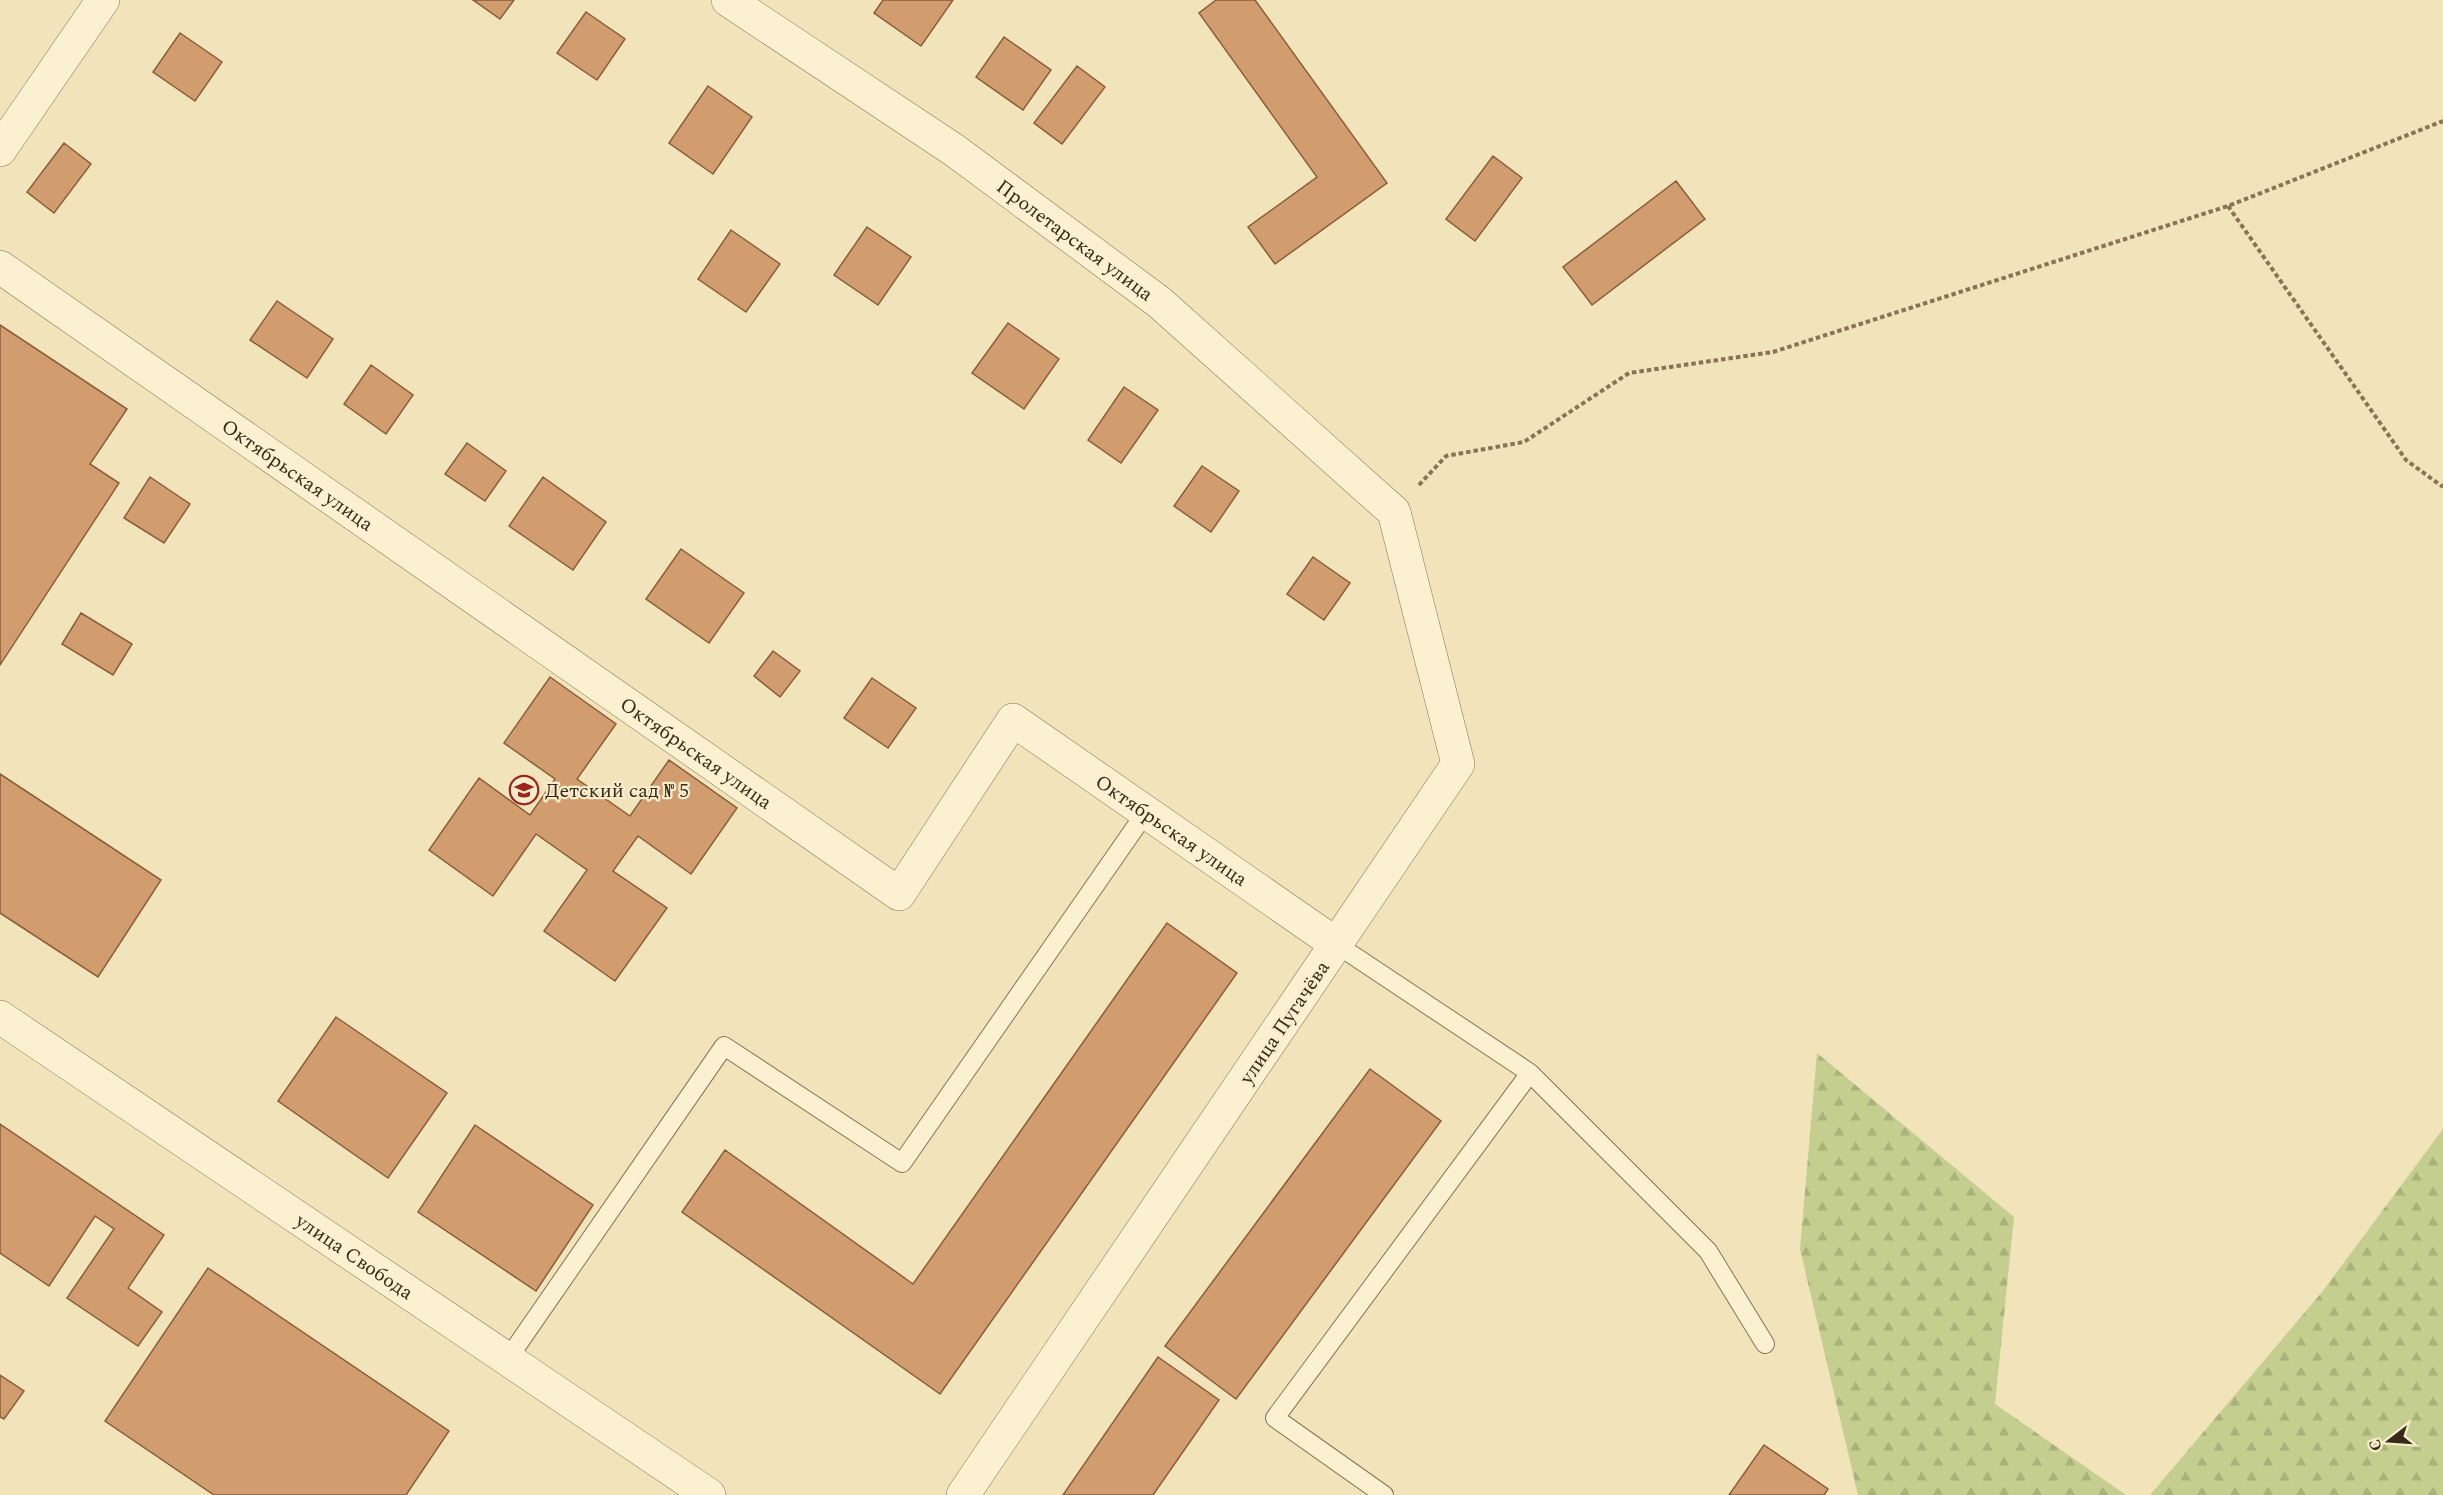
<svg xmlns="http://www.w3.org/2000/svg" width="2443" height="1495" viewBox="0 0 2443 1495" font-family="Spectral,serif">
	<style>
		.forest { fill: url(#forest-firs) }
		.building { fill: #d29d6e; stroke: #8a5d38; stroke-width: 1.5 }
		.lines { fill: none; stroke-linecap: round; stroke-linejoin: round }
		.lane-casing { stroke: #897354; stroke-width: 20 }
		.street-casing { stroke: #897354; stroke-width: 34 }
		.path { stroke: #897354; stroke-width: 4; stroke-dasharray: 4.5 3; stroke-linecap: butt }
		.lane { stroke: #fbf0cf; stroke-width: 18 }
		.street { stroke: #fbf0cf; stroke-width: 33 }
		.labels { text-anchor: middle; stroke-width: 4.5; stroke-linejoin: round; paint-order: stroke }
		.street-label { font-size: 20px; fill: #372a1a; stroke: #f8edcb }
		.poi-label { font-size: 20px; fill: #372a1a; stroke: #f8edcb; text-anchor: start }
	</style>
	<defs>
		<pattern id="forest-firs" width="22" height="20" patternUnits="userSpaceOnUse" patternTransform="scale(1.5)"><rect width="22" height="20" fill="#c4cf8f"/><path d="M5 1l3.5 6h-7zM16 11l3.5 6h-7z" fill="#a9b27b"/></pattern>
	</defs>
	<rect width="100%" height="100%" fill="#f1e4bb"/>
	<path class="forest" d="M1817 1053 2014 1217 1995 1404 2126 1495H1858L1800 1249Z
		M2443 1129V1495H2150L2322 1292Z"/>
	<path class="building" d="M473 0H514L500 19Z
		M883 0H953L921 46 874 13Z
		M1216 0H1255L1387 183 1275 264 1248 227 1317 177 1199 13Z
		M586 12 625 39 597 80 557 53Z
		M180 33 222 62 195 101 153 72Z
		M1004 37 1051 70 1023 110 976 77Z
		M1077 66 1105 87 1062 144 1034 123Z
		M708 86 752 117 713 174 669 143Z
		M64 143 91 164 54 213 27 192Z
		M1493 156 1522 178 1475 241 1446 219Z
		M1676 181 1705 219 1592 305 1563 267Z
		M867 227 911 257 878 305 834 275Z
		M731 230 780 264 746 312 698 279Z
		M277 301 333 339 307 378 250 340Z
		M1008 323 1059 359 1024 409 972 373Z
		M0 325 127 409 90 464 119 483 0 665Z
		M371 365 413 395 386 434 344 404Z
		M1124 387 1158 410 1121 463 1088 440Z
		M467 443 506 471 485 501 445 474Z
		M1202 466 1239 491 1211 532 1174 506Z
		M150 477 190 504 164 543 124 518Z
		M543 477 606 522 573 570 509 526Z
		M681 549 744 593 709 643 646 599Z
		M1313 557 1350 583 1324 620 1287 594Z
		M81 613 132 644 113 675 62 644Z
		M773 651 800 671 780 697 754 676Z
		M550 677 616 724 577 779 630 816 669 760 737 808 691 874 638 836 613 871 667 908 615 981 544 931 587 870 536 834 493 896 429 850 479 778 530 815 555 779 504 743Z
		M872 678 916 708 888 748 844 718Z
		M0 774 161 880 98 977 0 913Z
		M1167 923 1237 973 940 1394 682 1212 725 1150 913 1284Z
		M336 1017 447 1093 388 1178 278 1101Z
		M1370 1069 1441 1121 1236 1399 1165 1346Z
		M0 1124 164 1235 128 1288 162 1312 138 1346 67 1298 114 1229 95 1216 49 1286 0 1253Z
		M475 1125 593 1205 536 1291 418 1212Z
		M208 1268 449 1431 406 1495H214L105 1421Z
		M1158 1357 1219 1400 1153 1495H1063Z
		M0 1375 24 1391 4 1419 0 1417Z
		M1764 1445 1828 1489 1824 1495H1729Z"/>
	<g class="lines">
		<g class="lane-casing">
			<path id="lane" d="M1336 944 1530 1073 1275 1418 1384 1495
				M1530 1073 1708 1251 1765 1344
				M507 1360 724 1046 902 1163 1146 812"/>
		</g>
		<g class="street-casing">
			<g id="street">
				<path id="s1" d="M728 0 954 150 1159 302 1394 512 1458 764 963 1495"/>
				<path d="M0 150 103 0"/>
				<path id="s2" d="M0 267 899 894 1013 720 1336 944"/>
				<path id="s3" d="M0 1017 709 1495"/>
			</g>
		</g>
		<path class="path" d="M2228 206 2406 460 2443 487
			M1419 485 1446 456 1524 442 1629 373 1773 352 2228 206 2443 121"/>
		<use href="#lane" class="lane"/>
		<use href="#street" class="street"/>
	</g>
	<defs>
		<g id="school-ring" transform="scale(1.5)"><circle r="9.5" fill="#f8edcb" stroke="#9c2620" stroke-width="1.5"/><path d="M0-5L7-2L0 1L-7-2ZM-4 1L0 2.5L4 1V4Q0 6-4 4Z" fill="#9c2620"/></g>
	</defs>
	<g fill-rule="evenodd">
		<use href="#school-ring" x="524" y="790"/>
	</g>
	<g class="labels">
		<g class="street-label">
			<text dy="7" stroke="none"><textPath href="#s1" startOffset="422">Пролетарская улица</textPath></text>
			<text dy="7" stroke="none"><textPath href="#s2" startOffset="363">Октябрьская улица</textPath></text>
			<text dy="7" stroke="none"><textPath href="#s2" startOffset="849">Октябрьская улица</textPath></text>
			<text dy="7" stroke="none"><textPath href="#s2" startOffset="1497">Октябрьская улица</textPath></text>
			<text transform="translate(1284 1022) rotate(-56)" y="7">улица Пугачёва</text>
			<text dy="7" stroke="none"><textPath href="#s3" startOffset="428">улица Свобода</textPath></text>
		</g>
		<g class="poi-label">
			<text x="545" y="797">Детский сад № 5</text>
		</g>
	</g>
	<g transform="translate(2389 1441) rotate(253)" stroke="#f8edcb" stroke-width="4.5" paint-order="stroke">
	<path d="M0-4.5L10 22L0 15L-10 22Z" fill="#372a1a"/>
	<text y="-9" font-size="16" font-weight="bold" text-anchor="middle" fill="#372a1a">С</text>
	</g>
</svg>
